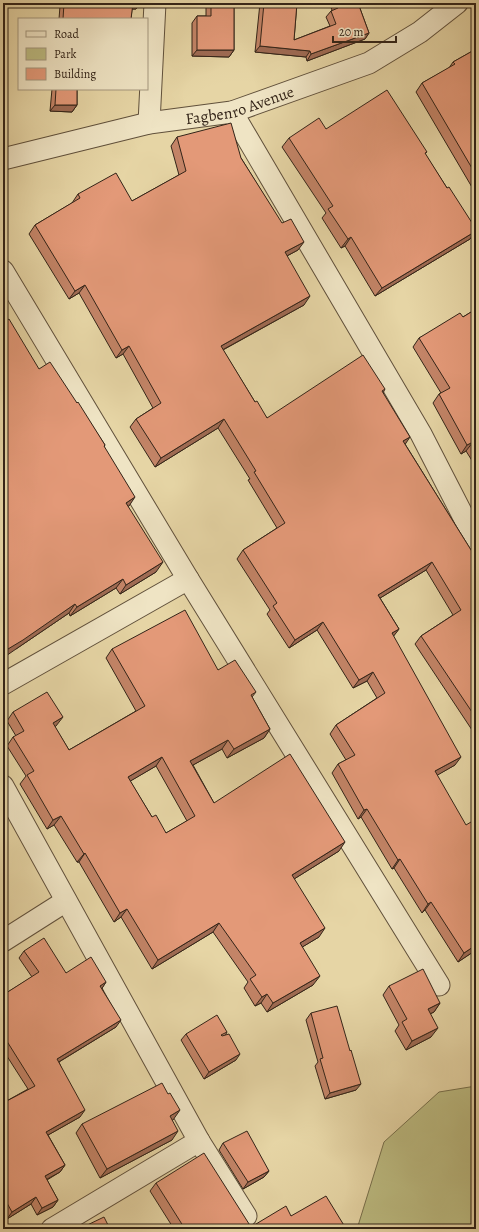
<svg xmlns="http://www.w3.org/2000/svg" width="479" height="1232" viewBox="0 0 479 1232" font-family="Alegreya,serif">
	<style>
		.green { fill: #bcbb81; stroke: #78704c }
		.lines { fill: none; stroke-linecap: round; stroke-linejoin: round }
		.minor-casing { stroke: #60503b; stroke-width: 23 }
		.minor { stroke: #efe4c4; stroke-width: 21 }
		.wall { fill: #c38467; stroke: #332418; fill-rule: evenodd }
		.shaded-wall { fill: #9f6b54; stroke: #332418 }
		.building { fill: #e39978; stroke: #332418; fill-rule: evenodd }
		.labels { text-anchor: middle; stroke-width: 3; stroke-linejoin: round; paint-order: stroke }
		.street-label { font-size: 16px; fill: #332418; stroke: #efe4c4 }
	</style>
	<rect width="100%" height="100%" fill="#e6d5a5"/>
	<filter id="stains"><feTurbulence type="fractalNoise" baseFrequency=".005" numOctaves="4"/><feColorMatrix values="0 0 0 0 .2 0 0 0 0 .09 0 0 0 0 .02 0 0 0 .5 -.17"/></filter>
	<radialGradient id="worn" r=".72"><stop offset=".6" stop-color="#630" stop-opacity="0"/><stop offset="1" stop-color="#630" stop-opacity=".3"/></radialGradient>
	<path class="green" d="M476 1086V1229H357L384 1142 439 1092Z"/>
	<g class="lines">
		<g class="minor-casing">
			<g id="minor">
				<path d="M232 112 421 434 476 541"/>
				<path d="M149 123 155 3"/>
				<path id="s1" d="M3 159 149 123 232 112 369 63 420 32 457 3"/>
				<path d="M3 271 188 579 439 985"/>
				<path d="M3 684 188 579"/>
				<path d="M3 786 199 1141 246 1216"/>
				<path d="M3 941 66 901"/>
				<path d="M52 1229 199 1141"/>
			</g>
		</g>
		<use href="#minor" class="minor"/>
	</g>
	<path class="wall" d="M43 3H141L136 9H132L131 19H59L60 6Z
		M207 3H234V50L229 57 192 56V23L197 16H206V4Z
		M260 3H297L294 40 330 26 326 17 331 11 332 10 330 5 331 3H358L369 33 365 39 307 61 306 57 255 52Z
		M476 49V194L416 92 422 83 449 68 453 62Z
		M52 89H77V105L72 112 50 111Z
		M326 129 427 152 425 154 447 188 476 229V231L470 239 375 296 345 246 341 248 322 218 326 213 282 147 289 138Z
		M177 137 241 158 298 250 287 256 304 305 223 350 255 402 267 418 385 389 383 393 405 444 476 558V736L415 644 421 636 453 615 426 570 380 598 399 629 393 636 455 765 437 775 476 950 458 962 425 910 422 913 394 868 392 869 361 817 358 819 332 773 338 764 346 760 330 734 336 725 377 698 367 681 353 688 317 630 289 648 267 614 270 610 237 559 243 550 277 528 248 480 250 479 218 428 155 467 130 427 136 419 153 408 123 354 116 358 79 293 69 299 29 234 35 225 72 203 78 194 132 201 179 175 171 146Z
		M476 246V252L474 249Z
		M476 309V467L466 451 461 454 433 403 439 394 441 393 413 347 419 338 463 317Z
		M39 369 77 403 105 445 104 447 128 507 156 572 120 594 116 588 70 616 69 613 16 649Z
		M112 649 218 670 256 692 252 697 270 729 264 738 227 758 222 749 193 765 214 803 339 851 294 879 319 937 302 947 313 985 267 1012 261 1003 255 1006 244 988 248 982 213 932 152 969 121 917 114 922 79 862H77L54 825 47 829 20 784 26 776 7 746 13 737 16 736 7 721 13 712 56 726 55 727 69 750 136 711 106 658ZM156 766 187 821 166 833 152 817 130 781Z
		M24 951 66 973 106 982 102 988 116 1027 59 1062 80 1117 48 1135 65 1165 60 1172 47 1180 58 1200 53 1207 37 1215 31 1204 7 1219 3 1212V1103L28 1089 3 1050V995L32 977 19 958Z
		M389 986 440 1003 434 1012 430 1014 431 1037 406 1050 395 1031 399 1025 383 995Z
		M311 1013 356 1090 325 1099 315 1066 318 1062 306 1020Z
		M227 1032 225 1036 236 1060 204 1079 181 1040 186 1034Z
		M172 1120V1140L100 1178 76 1133 82 1124 173 1120Z
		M223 1143 269 1171 264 1177 243 1189 219 1150Z
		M156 1183 251 1227 291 1216 345 1227 344 1229H174L150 1191Z"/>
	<path class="shaded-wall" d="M43 3H62L60 6Z
		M132 3H141L136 9H128Z
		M369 33 365 39 307 61 311 54Z
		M260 46 310 51 306 57 255 52Z
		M197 50H234L229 57 192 56Z
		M55 105H77L72 112 50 111Z
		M476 231 470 239 375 296 382 288Z
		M351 237 345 246 341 248 348 239Z
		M304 242 298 250 279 260 285 252Z
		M85 285 79 293 69 299 75 291Z
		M310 296 304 305 215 354 221 346Z
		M129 346 123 354 116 358 122 350Z
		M224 419 218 428 155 467 161 458Z
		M410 437 404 446 403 441Z
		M473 442 466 451 461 454 467 445Z
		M135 497 129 506 119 512 126 503Z
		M163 562 156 572 120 594 126 585Z
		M432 562 426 570 372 603 378 595Z
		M123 579 116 588 70 616 77 607Z
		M75 604 69 613 16 649 3 658V652Z
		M323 622 317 630 289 648 295 640Z
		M399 629 393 637 392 633Z
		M373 672 367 681 353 688 359 680Z
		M63 717 56 726 47 732 53 723Z
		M270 729 264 738 227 758 234 749Z
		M228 740 222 749 184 770 190 761Z
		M162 757 156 766 122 786 128 777Z
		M461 757 455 765 429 780 435 771Z
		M367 809 361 817 358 819 364 810Z
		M61 816 54 825 47 829 53 820Z
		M345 842 339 851 286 884 292 875Z
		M85 853 79 862H77L84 854Z
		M400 859 394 868 392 869 398 860Z
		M431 902 425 910 422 913 428 904Z
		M127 909 121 917 114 922 120 913Z
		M219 923 213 932 152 969 158 960Z
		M325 928 319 937 294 952 300 943Z
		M476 945V950L458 962 464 953Z
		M320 976 313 985 267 1012 273 1003Z
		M106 982 101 990 100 986Z
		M267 994 261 1003 255 1006 262 997Z
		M440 1003 434 1012 421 1018 428 1009Z
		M121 1020 116 1027 52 1066 57 1059Z
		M438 1028 431 1037 406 1050 412 1041Z
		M240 1054 236 1060 204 1079 209 1072Z
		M361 1084 356 1090 325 1099 330 1093Z
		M85 1110 80 1117 41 1139 46 1132Z
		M180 1110 173 1120 163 1125 170 1116Z
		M178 1131 172 1140 100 1178 107 1169Z
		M65 1165 60 1172 40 1183 45 1176Z
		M269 1171 264 1177 243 1189 248 1182Z
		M36 1197 31 1204 7 1219 12 1212Z
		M58 1200 53 1207 37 1215 42 1208Z"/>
	<path class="building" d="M64 3H133L131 19H63Z
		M211 3H234V50H197V16H211Z
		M264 3H297L294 40 336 24 331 11 338 8 336 3H358L369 33 311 54 310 51 260 46Z
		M3 40H5V90H3Z
		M476 49V175L422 83 455 64 453 62Z
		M56 89H77V105H55Z
		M387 90 427 152 425 153 447 188 449 187 476 229V231L382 288 351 237 348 239 328 209 333 206 289 138 319 118 326 129Z
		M231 123 241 158 282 223 291 219 304 242 285 252 310 296 221 346 255 402 257 401 267 418 363 355 385 389 382 391 410 437 403 441 476 558V718L421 636 461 610 432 562 378 595 399 629 392 633 461 757 435 771 466 825 476 819V945L464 953 431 902 428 904 400 859 398 860 367 809 364 810 338 764 355 755 336 725 385 693 373 672 359 680 323 622 295 640 273 606 277 603 243 550 285 523 254 472 256 471 224 419 161 458 136 419 161 403 129 346 122 350 85 285 75 291 35 225 80 198 78 194 116 173 132 201 186 171 177 137Z
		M476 309V447L473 442 467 445 439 394 450 388 419 338 460 313 463 317Z
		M9 319 39 369 50 362 77 403 78 402 105 445 104 446 135 497 126 503 163 562 126 585 123 579 77 607 75 604 23 640 3 652V323Z
		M185 610 218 670 235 660 256 692 251 695 270 729 234 749 228 740 190 761 214 803 290 754 345 842 292 875 325 928 300 943 320 976 273 1003 267 994 262 997 250 979 256 975 219 923 158 960 127 909 120 913 85 853 84 854 61 816 53 820 27 775 34 771 13 737 24 731 13 712 47 692 63 717 53 723 69 750 145 706 112 649ZM162 757 195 816 166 833 156 815 152 817 128 777Z
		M44 938 66 973 91 957 106 982 100 986 121 1020 57 1059 85 1110 46 1132 65 1165 45 1176 58 1200 42 1208 36 1197 12 1212 3 1196V1103L35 1086 3 1035V995L39 972 24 951Z
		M423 969 440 1003 428 1009 438 1028 412 1041 402 1022 407 1019 389 986Z
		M337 1006 350 1051 351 1050 361 1084 330 1093 320 1059 323 1058 311 1013Z
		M217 1015 227 1032 221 1035 222 1036 229 1034 240 1054 209 1072 186 1034Z
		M162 1083 168 1094 170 1093 180 1110 170 1116 178 1131 107 1169 82 1124Z
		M247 1131 269 1171 248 1182 223 1143Z
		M204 1153 251 1227 286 1206 291 1216 326 1196 345 1227 342 1229H185L156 1183Z
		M104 1217 110 1229H79Z"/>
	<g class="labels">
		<g class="street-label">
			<text dy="6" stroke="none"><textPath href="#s1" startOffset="243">Fagbenro Avenue</textPath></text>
		</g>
	</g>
	<rect width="479" height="1232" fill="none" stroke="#e6d5a5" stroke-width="16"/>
	<rect x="4" y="4" width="471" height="1224" fill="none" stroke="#332418" stroke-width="2"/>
	<rect x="8" y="8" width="463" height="1216" fill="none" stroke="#332418"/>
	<rect x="18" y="18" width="130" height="72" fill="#efe4c4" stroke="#a4977f"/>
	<rect x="26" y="31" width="20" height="6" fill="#efe4c4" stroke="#a4977f"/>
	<text x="54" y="38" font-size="12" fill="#332418">Road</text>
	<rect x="26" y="48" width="20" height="12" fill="#bcbb81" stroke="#a4977f"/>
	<text x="54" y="58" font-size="12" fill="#332418">Park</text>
	<rect x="26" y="68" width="20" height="12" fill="#e39978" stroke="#a4977f"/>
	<text x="54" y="78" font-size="12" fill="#332418">Building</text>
	<path d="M333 36v6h63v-6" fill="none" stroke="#332418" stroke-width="2"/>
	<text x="339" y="36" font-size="12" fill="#332418" stroke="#efe4c4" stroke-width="3" paint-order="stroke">20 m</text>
	<rect width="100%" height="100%" filter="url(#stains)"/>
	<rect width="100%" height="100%" fill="url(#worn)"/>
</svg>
